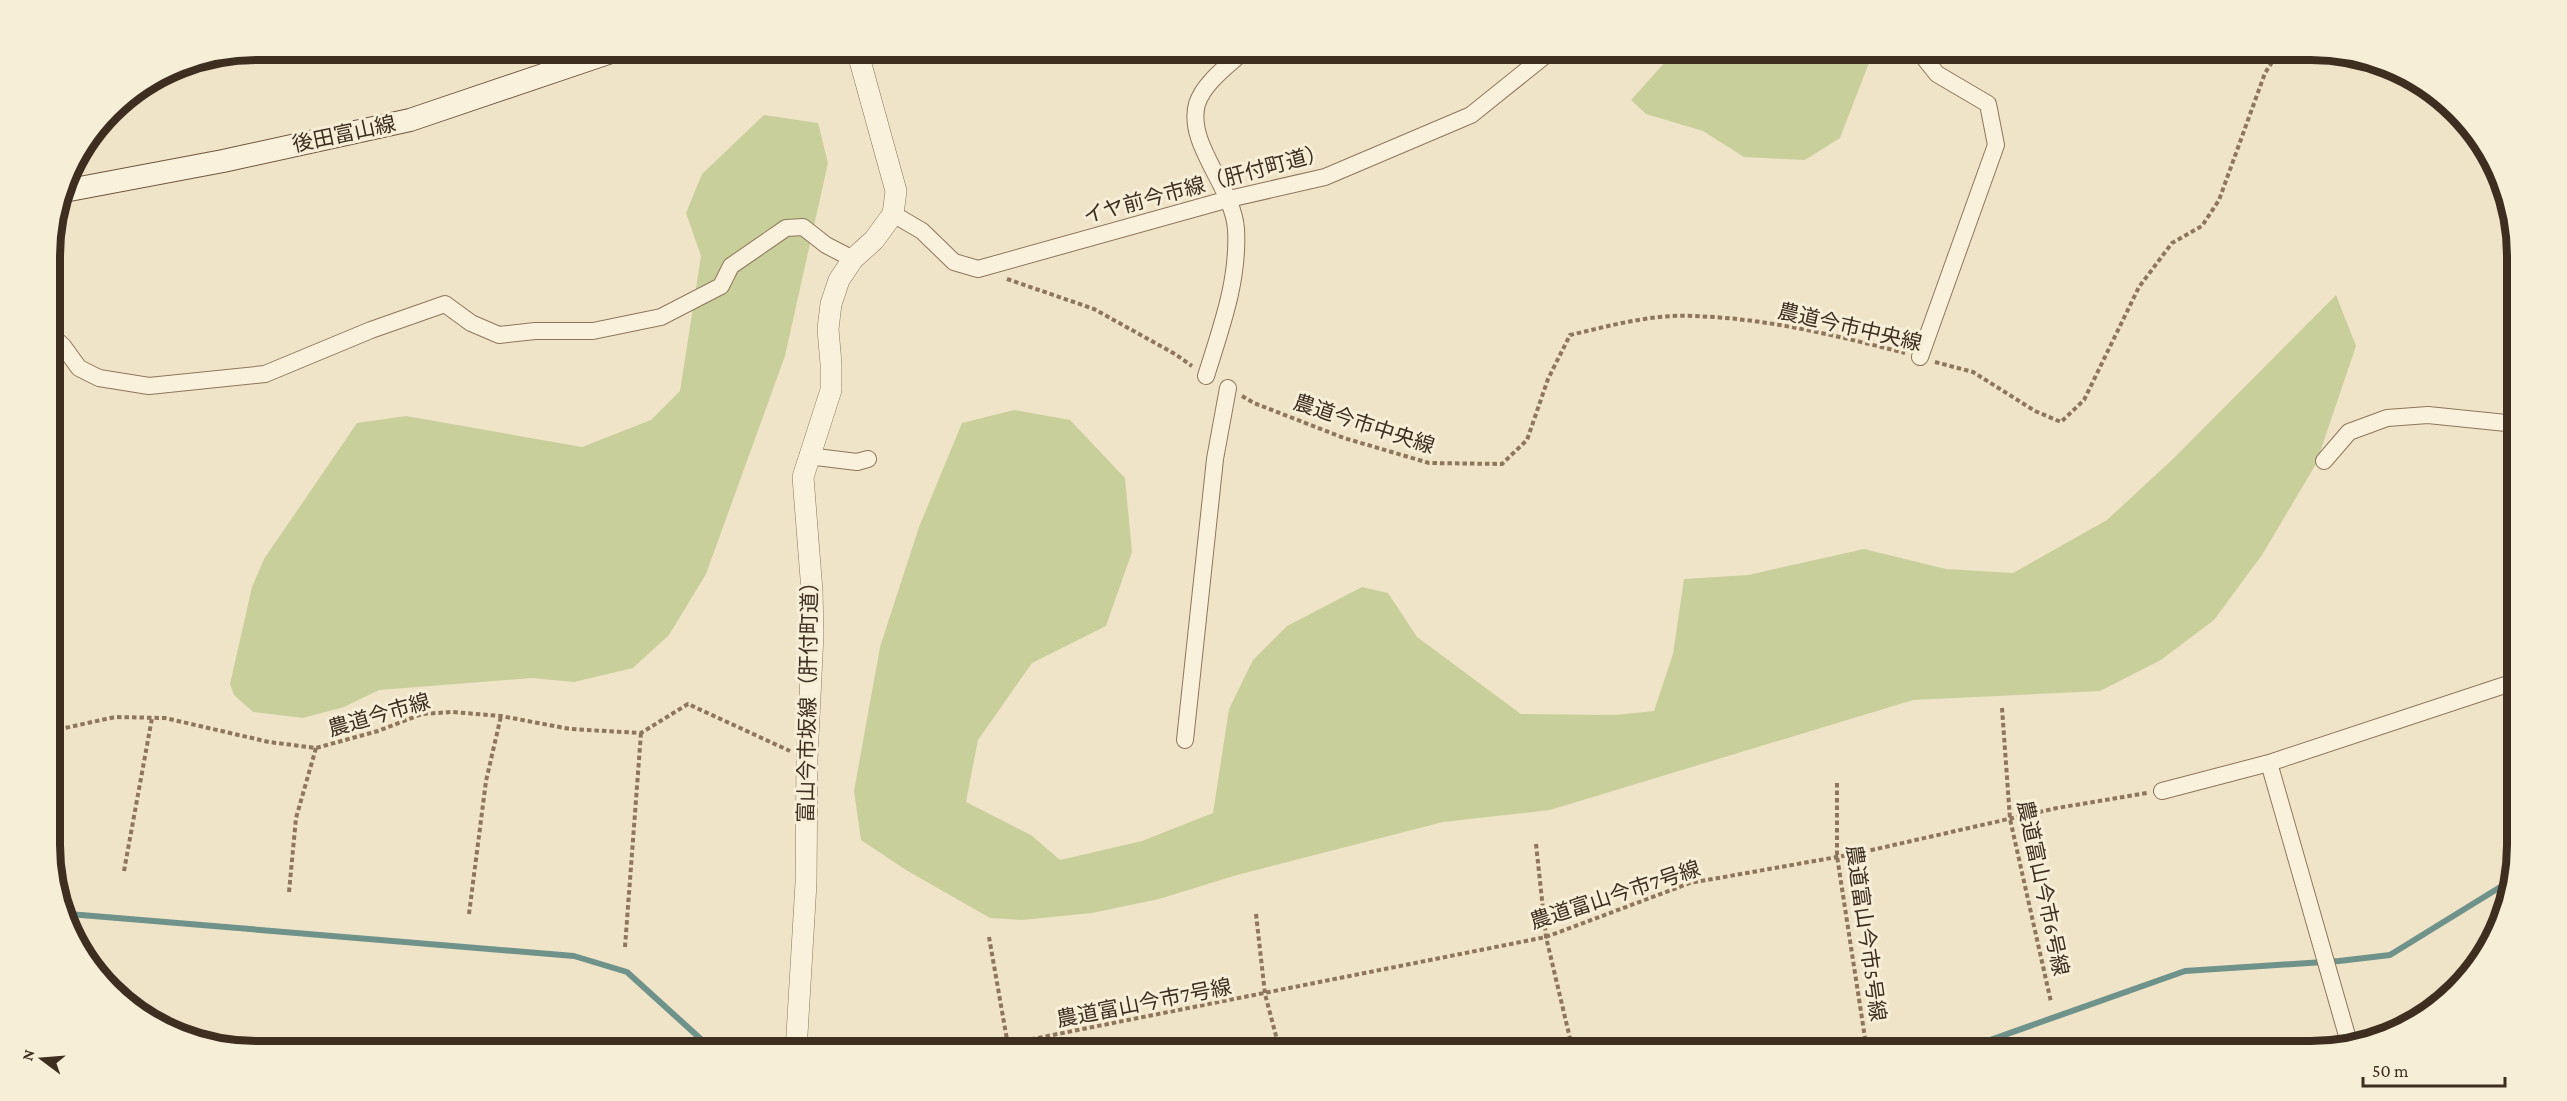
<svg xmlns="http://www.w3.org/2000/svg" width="2567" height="1101" viewBox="0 0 2567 1101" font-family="'Crimson Pro','Noto Sans JP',serif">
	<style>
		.green { fill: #c9cf9b }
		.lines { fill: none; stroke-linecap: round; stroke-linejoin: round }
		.stream { stroke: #6f938a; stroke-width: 6 }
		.minor-casing { stroke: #8d765c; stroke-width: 18 }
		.tertiary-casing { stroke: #8d765c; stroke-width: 22 }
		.secondary-casing { stroke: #6f573f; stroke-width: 24 }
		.path { stroke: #8d765c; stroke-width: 4; stroke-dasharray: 4.5 3; stroke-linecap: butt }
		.minor { stroke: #faf1dc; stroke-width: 16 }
		.tertiary { stroke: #faf1dc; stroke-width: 21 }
		.secondary { stroke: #faf1dc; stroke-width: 22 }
		.labels { text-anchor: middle; stroke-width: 6; stroke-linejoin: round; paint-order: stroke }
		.street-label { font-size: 21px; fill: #3d2e20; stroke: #f7eed8 }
		.rim { fill: none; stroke: #3d2e20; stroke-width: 8 }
	</style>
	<rect width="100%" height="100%" fill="#f0e4c8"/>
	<path class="green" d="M1676 50H1874L1840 138 1805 160 1744 157 1703 131 1646 114 1631 100Z
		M764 115 818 123 828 163 785 356 706 574 669 635 633 668 574 682 532 678 379 690 344 707 303 718 253 712 234 695 230 684 252 587 264 559 357 423 406 416 582 447 651 420 680 391 701 256 686 213 702 174Z
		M2336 295 2356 346 2316 464 2262 555 2214 620 2161 660 2100 691 1913 700 1550 810 1443 822 1237 875 1159 899 1092 913 1022 920 990 918 906 870 861 840 854 791 880 647 919 527 962 423 1014 410 1070 420 1125 478 1132 552 1106 626 1032 663 978 740 966 802 1031 835 1060 860 1142 841 1213 813 1229 709 1253 660 1287 626 1362 587 1388 593 1417 637 1521 714 1615 715 1654 711 1673 654 1684 579 1748 575 1864 549 1946 569 2013 573 2107 520 2174 458Z"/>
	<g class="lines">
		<path class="stream" d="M69 914 574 956 627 972 714 1051
			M1959 1051 2185 971 2339 961 2390 955 2510 881"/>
		<g class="minor-casing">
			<path id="minor" d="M893 214 922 231 954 262 978 269 1229 199 1325 177 1471 115 1552 50
				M50 334 63 346 79 368 99 378 149 386 265 374 371 330 445 304 471 323 499 335 535 331H593L661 317 721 286 731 266 786 228 803 227 826 245 853 259
				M1920 357 1996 145 1988 104 1937 74 1925 59V50
				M1206 376C1221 328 1239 280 1236 229 1233 187 1186 144 1197 104 1204 82 1229 65 1245 50
				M808 456 857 462 868 459
				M2324 461 2349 432 2387 418 2428 415 2516 424
				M1185 740 1215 459 1228 388
				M2269 763 2350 1046
				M2162 791 2269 763 2517 681"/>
		</g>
		<g class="tertiary-casing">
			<path id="tertiary" d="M796 1051 806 883 807 758 813 634 812 591 803 477 831 390V364L828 329 831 304 839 280 853 259 874 240 893 214 896 191 857 50"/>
		</g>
		<g class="secondary-casing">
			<path id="secondary" d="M64 191 223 161 410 120 617 50"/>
		</g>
		<path class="path" d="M1007 279 1094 309 1175 354 1192 366
			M1935 362 1973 372 2035 411 2061 422 2084 400 2139 287 2172 243 2202 226 2219 200 2265 73 2280 50
			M1242 396 1254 403 1344 438 1429 463 1502 464 1527 440 1548 379 1570 335C1609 326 1651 314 1692 316 1765 318 1834 335 1905 353
			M2002 708 2010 819 2051 1002
			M51 731 115 717 165 718 269 742 316 748 378 731 422 714 452 712 501 716 570 729 641 733 688 704 790 751
			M1837 783V856L1867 1051
			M1536 844 1546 937 1573 1051
			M124 871 152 718
			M289 892 296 818 316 748
			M469 914 486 781 501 716
			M1256 914 1265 994 1280 1051
			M989 937 1009 1051
			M625 947 641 733
			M972 1051 1546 937 1690 883 1854 854 2057 808 2147 793"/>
		<use href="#minor" class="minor"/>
		<use href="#tertiary" class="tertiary"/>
		<use href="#secondary" class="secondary"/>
	</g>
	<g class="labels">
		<g class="street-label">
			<text transform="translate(344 134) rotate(-12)" y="7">後田富山線</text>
			<text transform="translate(1205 184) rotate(-15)" y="7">イヤ前今市線（肝付町道）</text>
			<text transform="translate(1850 327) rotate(13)" y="7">農道今市中央線</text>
			<text transform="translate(1364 424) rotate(18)" y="7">農道今市中央線</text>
			<text transform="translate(808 697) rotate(-89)" y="7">富山今市坂線（肝付町道）</text>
			<text transform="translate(379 715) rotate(-16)" y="7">農道今市線</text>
			<text transform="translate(2043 888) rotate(78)" y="7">農道富山今市6号線</text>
			<text transform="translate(1615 895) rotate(-18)" y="7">農道富山今市7号線</text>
			<text transform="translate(1866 933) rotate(82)" y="7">農道富山今市5号線</text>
			<text transform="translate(1144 1003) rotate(-11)" y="7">農道富山今市7号線</text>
		</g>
	</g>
	<path d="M0 0H2567V1101H0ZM256 60H2311A196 196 0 0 1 2507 256V845A196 196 0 0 1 2311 1041H256A196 196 0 0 1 60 845V256A196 196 0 0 1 256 60Z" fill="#f7eed8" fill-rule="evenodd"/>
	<path class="rim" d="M256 60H2311A196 196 0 0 1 2507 256V845A196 196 0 0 1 2311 1041H256A196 196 0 0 1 60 845V256A196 196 0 0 1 256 60Z"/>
	<g transform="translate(42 1059) rotate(286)" stroke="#f7eed8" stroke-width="4.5" paint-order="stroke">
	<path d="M0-4.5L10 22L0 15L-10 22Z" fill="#3d2e20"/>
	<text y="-9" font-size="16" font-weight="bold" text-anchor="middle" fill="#3d2e20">N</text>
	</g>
	<path d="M2363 1077v9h142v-9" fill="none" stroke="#3d2e20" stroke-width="3"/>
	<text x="2372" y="1077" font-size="18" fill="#3d2e20" stroke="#f7eed8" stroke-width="4.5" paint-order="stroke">50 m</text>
</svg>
